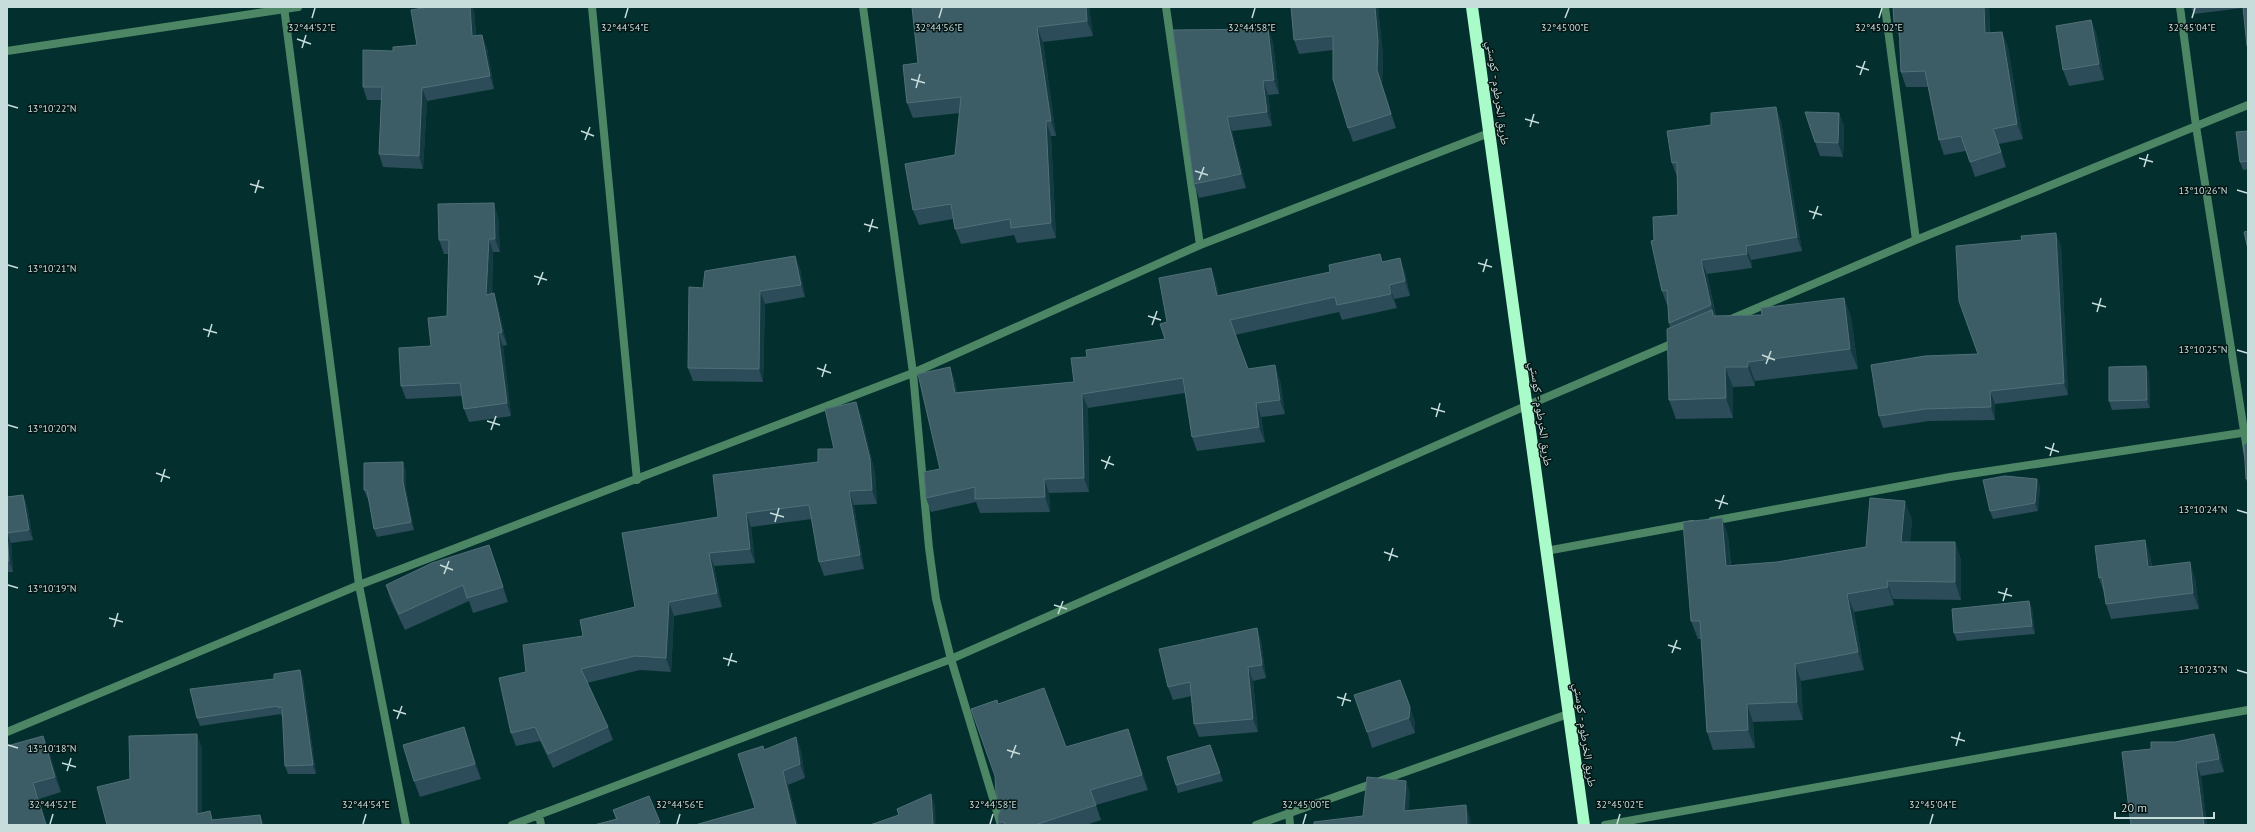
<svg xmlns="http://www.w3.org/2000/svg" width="2255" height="832" viewBox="0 0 2255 832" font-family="'PT Sans','Noto Naskh Arabic',sans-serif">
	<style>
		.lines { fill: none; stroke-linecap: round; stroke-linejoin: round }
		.street { stroke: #4d8664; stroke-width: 8 }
		.highway { stroke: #a9fcca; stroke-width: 12 }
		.wall { fill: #2b4c58 }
		.shaded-wall { fill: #143a42 }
		.building { fill: #3c5c66; stroke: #517078 }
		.ticks { fill: none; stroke: #c7dddb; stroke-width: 1.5 }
		.labels { text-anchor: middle; stroke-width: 3; stroke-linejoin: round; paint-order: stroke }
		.street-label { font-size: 12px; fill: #c7dddb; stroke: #051514 }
		.ticks-label { font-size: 10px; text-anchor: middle; fill: #c7dddb; stroke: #051514; stroke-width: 3; stroke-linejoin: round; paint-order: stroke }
	</style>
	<rect width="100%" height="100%" fill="#03302f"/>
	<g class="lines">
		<path class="street" d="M284 7 359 585 406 825
			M592 7 637 480
			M863 7 913 373 929 548 936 599 951 659 1001 825
			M1166 7 1200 245
			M1885 7 1916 240 2248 105
			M2180 7 2196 126 2248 456
			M7 51 298 7
			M1729 320 1916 240
			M1712 521 1950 477 2248 432
			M1546 551 1692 524
			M7 732 359 585 913 373 1200 245 1489 133
			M1289 812 1290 825
			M539 814 541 825
			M512 825 951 659 1526 406 1676 342
			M1256 825 1568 714
			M1605 825 2248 710"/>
		<path class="highway" d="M1472 7 1584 825"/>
	</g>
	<path class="wall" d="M912 7H1089L1093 36 1043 42 1056 136H1051L1056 238 1017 243 1014 235 961 244 955 229 953 219 919 225 913 210 955 155 960 113 913 118 907 103 918 63Z
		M1291 7H1378L1383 55 1382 84 1396 128 1353 142 1348 128 1333 50 1299 54 1294 40Z
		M1893 7H1989L1990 33 2002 32 2008 47 2023 139 1999 144 2006 167 1975 177 1966 151 1944 155 1939 140 1928 87H1906L1901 72 1899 37 1894 22Z
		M2191 7H2248V50L2247 46 2243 8 2194 14Z
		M474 10 476 36 487 48 494 89 427 101 423 169 383 167 379 154 381 100H367L363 87 393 51 417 45Z
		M2091 20 2097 36 2104 80 2069 86 2063 70Z
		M1268 29 1273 43 1279 94 1268 95 1272 126 1232 131 1246 188 1199 198 1194 184Z
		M1839 113 1844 126 1843 157 1820 156 1815 142Z
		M1781 121 1802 251 1751 260 1752 268 1707 274 1716 316 1762 315 1844 298 1851 317 1858 369 1755 381V386L1733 387V418L1676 419 1669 400 1670 328 1669 323 1668 305H1667L1662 291 1654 240 1678 215 1677 177 1672 163Z
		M2248 131V169L2243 170 2240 162Z
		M498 216 500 252H493L492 294 498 307 507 345 503 346 511 416 469 422 464 409 462 396 406 399 401 386 431 346 447 316 449 254H444L439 240Z
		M2061 246 2068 395 1995 404V420L1929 421 1883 428 1879 416 1978 354Z
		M795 256 800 269 805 297 765 304 763 382 693 381 688 368 703 288Z
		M1383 261 1405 272 1410 296 1394 299 1397 308 1342 320 1339 312 1235 335 1248 369 1280 380 1285 414 1261 417 1265 442 1197 451 1192 437 1185 393 1088 408 1089 492 1049 493 1050 512 980 513 976 502 931 512 926 498 940 469 955 381 957 392 1074 382 1087 357 1165 339 1167 322 1216 282 1219 296Z
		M2146 366 2149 374 2150 408 2112 410 2109 401Z
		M861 415 875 473 877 504 854 505 864 569 824 576 819 562 812 519 751 527 755 563 714 566 722 607 674 616 671 672 640 670 587 683 608 727 613 740 553 768 540 741 516 746 511 733 526 672 583 636 635 607 718 517 818 462 834 449Z
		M2248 442V485L2246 479Z
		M406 470V490L414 530 377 537 374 529 368 498H367L364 490Z
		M2037 479 2040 487 2038 511 1993 519 1990 511Z
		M23 495 27 506 33 540 11 543 13 572H7V497Z
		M1722 518 1728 536 1731 565 1777 562 1866 547 1912 519 1910 542H1955L1961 560V600L1893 599 1894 605 1854 612 1864 670 1801 681 1803 720 1753 722 1755 748 1713 750 1707 732 1701 639H1698L1691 621Z
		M2145 540 2150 556 2152 566 2195 578 2199 609 2111 619 2106 604 2104 593 2099 578Z
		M495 561 508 602 473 613 469 601 405 630 391 601 386 585Z
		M2029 601 2032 609 2035 634 1957 641 1954 633Z
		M1257 628 1261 641 1266 678 1253 681 1258 732 1199 737 1194 724 1192 696 1173 700 1168 687Z
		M300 670 303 678 316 774H288L285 766 283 716H281V714L200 726 197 718 274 679Z
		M1406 695 1415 723V733L1372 748 1367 732Z
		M998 704 1066 747 1128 729 1133 744 1148 790 1096 805 1101 820 1086 825H999L998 822 1001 809Z
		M464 727 469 743 481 779 420 797 414 781Z
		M2214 734 2219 747 2224 772 2201 776 2207 825H2131L2151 749 2175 742Z
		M43 736 49 751 61 792 39 799 47 825H7Z
		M796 737 801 751 805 778 788 785 798 825H695L755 808 764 750Z
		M1210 745 1223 781 1178 793 1176 785Z
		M649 796 661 825H594L616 820 613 810Z"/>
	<path class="shaded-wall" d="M470 7H473L474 10 477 50 472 36Z
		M1086 7H1089L1093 36 1087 21Z
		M1375 7H1378L1383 55 1382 84 1396 128 1391 114 1377 70Z
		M1984 7H1989L1990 49 1985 33Z
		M2091 20 2097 36 2104 80 2099 64Z
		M1037 27 1043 42 1056 136 1051 121Z
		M1268 29 1273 43 1279 94 1274 80Z
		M2002 32 2008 47 2023 139 2017 124Z
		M482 35 487 48 494 89 490 76Z
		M1263 81 1268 95 1272 126 1267 112Z
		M422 88 427 101 423 169 419 156Z
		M1776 107 1781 121 1802 251 1797 237Z
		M1839 113 1844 126 1843 157 1838 143Z
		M1227 117 1232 131 1246 188 1241 174Z
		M1046 121 1051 136 1056 238 1051 223Z
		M494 203 498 216 500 252 495 239Z
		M2056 233 2061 246 2068 395 2064 383Z
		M489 239 493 252 491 308 486 295Z
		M1746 246 1751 260 1752 268 1747 254Z
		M795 256 800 269 805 297 801 285Z
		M1400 258 1405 272 1410 296 1405 281Z
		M1701 260 1707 274 1716 319 1711 305Z
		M1211 268 1216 282 1222 311 1217 296Z
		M1389 285 1394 299 1397 308 1391 294Z
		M760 291 765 304 763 382 759 369Z
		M494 293 498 307 507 345 502 332Z
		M1844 298 1851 317 1858 369 1850 349Z
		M498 333 503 346 511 416 507 403Z
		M1748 362 1755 381V386L1748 367Z
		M1275 365 1280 380 1285 414 1280 400Z
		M2146 366 2149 374 2150 408 2147 400Z
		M950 367 955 381 961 407 955 393Z
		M1725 367 1733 387V418L1726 398Z
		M1990 391 1995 404V420L1991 407Z
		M1082 394 1088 408 1089 492 1084 478Z
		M856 402 861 415 875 473 877 504 872 490Z
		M1256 403 1261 417 1265 442 1259 427Z
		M403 462 406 470V490L414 530 411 522 403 482Z
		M1044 479 1049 493 1050 512 1045 497Z
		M2037 479 2040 487 2038 511 2035 503Z
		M849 491 854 505 864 569 860 555Z
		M23 495 27 506 33 540 29 530Z
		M1905 501 1912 519 1908 560 1901 542Z
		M746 513 751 527 755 563 750 549Z
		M1722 518 1728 536 1732 584 1726 566Z
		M7 533 11 543 13 572 9 561Z
		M2145 540 2150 556 2154 582 2148 567Z
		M1955 542 1961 560V600L1955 582Z
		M489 545 495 561 508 602Z
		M709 553 714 566 722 607 717 593Z
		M2190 562 2195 578 2199 609 2193 593Z
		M1887 581 1893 599 1894 605 1888 587Z
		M1847 594 1854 612 1864 670 1858 652Z
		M2029 601 2032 609 2035 634 2032 626Z
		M669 602 674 616 671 672 666 658Z
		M1257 628 1261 641 1266 678 1262 665Z
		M1795 664 1801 681 1803 720 1797 702Z
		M1248 667 1253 681 1258 732 1253 719Z
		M300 670 303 678 316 774 313 765Z
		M1400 680 1415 723V733L1409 718Z
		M1747 704 1753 722 1755 748 1748 730Z
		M464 727 469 743 481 779 475 764Z
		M1128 729 1133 744 1148 790 1142 775Z
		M197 734 202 748V825L197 814Z
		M2214 734 2219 747 2224 772 2219 759Z
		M43 736 49 751 61 792 55 777Z
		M796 737 801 751 805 778 800 764Z
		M2196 763 2201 776 2207 825H2204Z
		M783 771 788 785 798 825H796Z
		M1406 781 1410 793 1408 824 1404 811Z
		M33 783 39 799 47 825H46Z
		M931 794 935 805 936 825H933Z
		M1466 805 1470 818 1471 825H1467Z
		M260 815 264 825H262Z"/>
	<path class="building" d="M428 7H470L472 36 482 35 490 76 422 88 419 156 379 154 382 87H363V50L393 51V47L417 45 411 10Z
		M912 7H1086L1087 21 1037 27 1051 121H1046L1051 223 1011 228 1010 219 955 229 951 204 913 210 905 164 955 155 961 97 907 103 903 65 918 63Z
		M1291 7H1375L1378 41 1377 70 1391 114 1348 128 1333 79V36L1294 40Z
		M1893 7H1984L1985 33 2002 32 2017 124 1993 129 2001 152 1970 162 1961 136 1939 140 1925 71 1901 72 1899 22H1894Z
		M2243 7H2248V46H2247Z
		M2091 20 2099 64 2063 70 2056 26Z
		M1268 29 1274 80 1263 81 1267 112 1227 117 1241 174 1194 184 1173 30Z
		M1776 107 1797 237 1746 246 1747 254 1701 260 1711 305 1669 323 1667 290 1662 291 1651 241 1654 240 1653 217 1678 215 1677 162 1672 163 1667 131 1711 125V113Z
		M1805 112 1839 113 1838 143 1815 142Z
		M2248 131V161L2240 162 2236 132Z
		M494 203 495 239H489L486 295 494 293 502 332 498 333 507 403 464 409 460 383 401 386 399 348 431 346 428 318 447 316 449 240H439L438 204Z
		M2248 231V249L2244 232Z
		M2056 233 2064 383 1990 391 1991 407 1925 409 1879 416 1871 365 1925 356 1978 354 1959 301 1956 246 2022 240 2021 236Z
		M1380 254 1382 262 1400 258 1405 281 1389 285 1391 294 1337 305 1335 297 1230 320 1248 369 1275 365 1280 400 1256 403 1259 427 1192 437 1183 378 1082 394 1084 478 1044 479 1045 497 975 499V487L926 498 924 472 940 469 918 374 950 367 955 393 1074 382 1071 358 1087 357 1086 350 1165 339 1160 324 1167 322 1159 278 1211 268 1217 296 1330 272 1329 265Z
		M795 256 801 285 760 291 759 369 688 368 689 287 703 288 705 271Z
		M1844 298 1850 349 1748 362V367H1725L1726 398 1669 400 1667 329 1712 310 1713 316 1762 315 1761 308Z
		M2146 366 2147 400 2109 401V367Z
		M856 402 870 459 872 490 849 491 860 555 819 562 809 505 746 513 750 549 709 553 717 593 669 602 666 658 635 656 581 669 608 727 548 754 535 727 511 733 499 678 526 672 523 645 583 636 580 620 635 607 622 533 718 517 713 475 818 462V449H834L825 409Z
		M2248 442V479H2246L2244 445Z
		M403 462V482L411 522 374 529 367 490H364V463Z
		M2005 476 2037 479 2035 503 1990 511 1983 480Z
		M23 495 29 530 7 533 9 561 7 562V497Z
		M1870 498 1905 501 1901 542H1955V582L1887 581 1888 587 1847 594 1858 652 1795 664 1797 702 1747 704 1748 730 1707 732 1700 621H1691L1683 522 1722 518 1726 566 1777 562 1866 547Z
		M2145 540 2148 567 2190 562 2193 593 2106 604 2102 577 2099 578 2095 546Z
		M489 545 503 587 467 598 463 585 399 614 386 585 432 563Z
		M2029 601 2032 626 1954 633 1952 609Z
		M1257 628 1262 665 1248 667 1253 719 1194 724 1190 682 1168 687 1159 649Z
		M300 670 313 765 285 766 282 707 278 708V706L197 718 190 689 274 679V674Z
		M1400 680 1410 707 1409 718 1367 732 1354 695Z
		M1044 688 1066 747 1128 729 1142 775 1090 790 1096 805 1035 825H1005L1004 822H998V815L1001 809 996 793 995 776 971 709 997 700 998 704Z
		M464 727 475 764 414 781 403 745Z
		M197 734V814L210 811 212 820 260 815 262 825H107L97 787 130 779 129 736Z
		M2214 734 2219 759 2196 763 2204 825H2131L2122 752 2151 749V742H2175Z
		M43 736 55 777 33 783 46 825H7V746Z
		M796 737 800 764 783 771 796 825H695L755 808 738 754 763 746 764 750Z
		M1210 745 1220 773 1176 785 1167 757Z
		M1367 777 1406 781 1404 811 1466 805 1467 825H1314V822L1363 816Z
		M931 794 933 825H870L899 815 897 809Z
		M649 796 660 822 653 825H594L617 819 613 810Z"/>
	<path class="ticks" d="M312 18 315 8M625 18 628 8M939 18 942 8M1252 18 1255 8M1565 18 1569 8M1879 18 1882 8M2192 18 2195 8M297 39 311 44M302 48 306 35M1856 66 1869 70M1860 75 1865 61M911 79 925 83M916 88 920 74M8 105 18 108M1525 119 1539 123M1530 127 1534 114M581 131 594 136M585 140 590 127M2139 158 2153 162M2144 167 2148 154M1195 171 1208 175M1199 180 1204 167M250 184 264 188M2237 190 2247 193M255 193 259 180M1809 211 1822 215M1813 219 1818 206M864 224 878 228M869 232 873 219M1478 263 1492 267M8 265 18 268M1483 272 1487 259M534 276 547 280M538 285 543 272M2092 303 2106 307M2097 312 2101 298M1148 316 1161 320M1152 325 1157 311M203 329 217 333M208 337 212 324M2237 350 2247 353M1762 355 1775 360M1766 364 1771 351M817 368 831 373M822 377 826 364M1431 408 1445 412M1436 417 1440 403M487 421 500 425M8 425 18 428M491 430 496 416M2045 447 2059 452M2050 456 2054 443M1101 460 1114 465M1105 469 1110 456M156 473 170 478M161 482 165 469M1715 500 1728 504M1719 509 1724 495M2237 510 2247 513M770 513 784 517M775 522 779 508M1384 552 1398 557M1389 561 1393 548M440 565 453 570M444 574 449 561M8 585 18 588M1998 592 2012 596M2003 601 2007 588M1054 605 1067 609M1058 614 1063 601M109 618 123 622M114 627 118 613M1668 645 1681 649M1672 653 1677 640M723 658 737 662M728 666 732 653M2237 670 2247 673M1337 697 1351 701M1342 706 1346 693M393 710 406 714M397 719 402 706M1951 737 1965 741M8 745 18 748M1956 746 1960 732M1007 750 1020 754M1011 758 1016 745M62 763 76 767M67 771 71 758M50 824 53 814M363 824 366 814M677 824 680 814M990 824 993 814M1303 824 1306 814M1617 824 1620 814M1930 824 1933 814"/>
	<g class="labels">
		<g class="street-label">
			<text transform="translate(1498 93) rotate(82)" y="4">طريق الخرطوم - كوستي</text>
			<text transform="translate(1541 414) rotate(82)" y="4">طريق الخرطوم - كوستي</text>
			<text transform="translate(1585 735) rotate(82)" y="4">طريق الخرطوم - كوستي</text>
		</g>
	</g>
	<g class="ticks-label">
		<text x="312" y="31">32°44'52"E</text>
		<text x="625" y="31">32°44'54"E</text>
		<text x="939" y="31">32°44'56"E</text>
		<text x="1252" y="31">32°44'58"E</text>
		<text x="1565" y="31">32°45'00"E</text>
		<text x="1879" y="31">32°45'02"E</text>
		<text x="2192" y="31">32°45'04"E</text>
		<text x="52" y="112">13°10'22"N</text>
		<text x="2203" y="194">13°10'26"N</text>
		<text x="52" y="272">13°10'21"N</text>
		<text x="2203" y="353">13°10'25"N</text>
		<text x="52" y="432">13°10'20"N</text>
		<text x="2203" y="513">13°10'24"N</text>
		<text x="52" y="592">13°10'19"N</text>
		<text x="2203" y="673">13°10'23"N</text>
		<text x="52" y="752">13°10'18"N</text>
		<text x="53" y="808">32°44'52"E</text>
		<text x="366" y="808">32°44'54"E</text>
		<text x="680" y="808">32°44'56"E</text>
		<text x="993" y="808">32°44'58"E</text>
		<text x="1306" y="808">32°45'00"E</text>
		<text x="1620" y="808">32°45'02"E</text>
		<text x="1933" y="808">32°45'04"E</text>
	</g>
	<rect width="2255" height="832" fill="none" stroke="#c7dddb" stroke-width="16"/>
	<path d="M2115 812v6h99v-6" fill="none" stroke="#c7dddb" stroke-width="2"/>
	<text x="2121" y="812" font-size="12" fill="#c7dddb" stroke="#051514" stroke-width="3" paint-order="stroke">20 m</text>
</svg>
